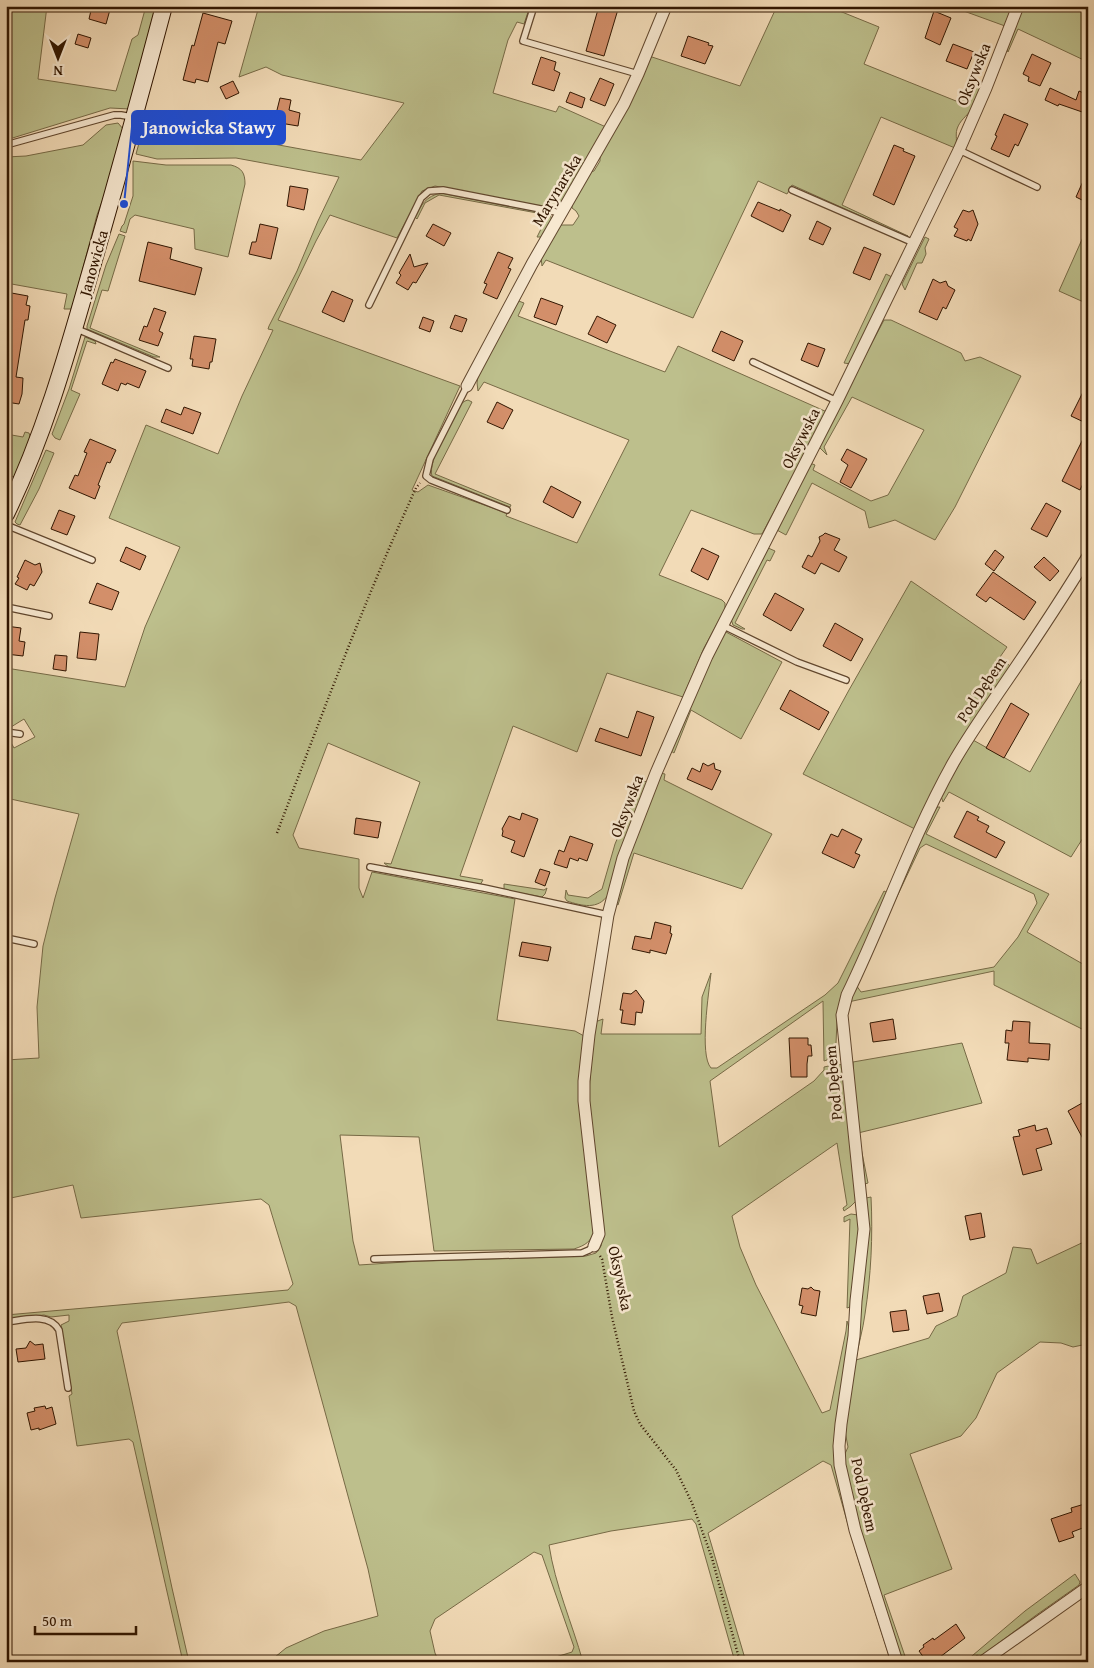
<svg xmlns="http://www.w3.org/2000/svg" width="1094" height="1668" viewBox="0 0 1094 1668" font-family="'Gentium Book Plus',serif">
	<style>
		.green { fill: #bdbf8c; stroke: #776a46 }
		.building { fill: #d38f6a; stroke: #311601 }
		.lines { fill: none; stroke-linecap: round; stroke-linejoin: round }
		.lane-casing { stroke: #61472e; stroke-width: 8 }
		.street-casing { stroke: #61472e; stroke-width: 13 }
		.secondary-casing { stroke: #311601; stroke-width: 18 }
		.path { stroke: #311601; stroke-width: 2.5; stroke-dasharray: 1 2.5; stroke-linecap: butt }
		.lane { stroke: #f7e8d0; stroke-width: 5.5 }
		.street { stroke: #f7e8d0; stroke-width: 11 }
		.secondary { stroke: #f7e8d0; stroke-width: 16 }
		.labels { text-anchor: middle; stroke-width: 5; stroke-linejoin: round; paint-order: stroke }
		.street-label { font-size: 16px; fill: #311601; stroke: #f7e8d0 }
		.leader { fill: none; stroke: #1d4ed8; stroke-width: 2 }
		.callout-dot { fill: #1d4ed8; stroke: #f7e8d0; stroke-width: 2 }
		.callout { fill: #1d4ed8; stroke: #1d4ed8; stroke-width: 2 }
		.callout-label { font-size: 18px; text-anchor: middle; font-weight: bold; fill: #fff }
	</style>
	<rect width="100%" height="100%" fill="#f2dbb7"/>
	<filter id="stains"><feTurbulence type="fractalNoise" baseFrequency=".004" numOctaves="4"/><feColorMatrix values="0 0 0 0 .2 0 0 0 0 .09 0 0 0 0 .02 0 0 0 .5 -.17"/></filter>
	<radialGradient id="worn" r=".72"><stop offset=".6" stop-color="#630" stop-opacity="0"/><stop offset="1" stop-color="#630" stop-opacity=".3"/></radialGradient>
	<path class="green" d="M6 6H47L38 79 116 91 132 39 138 35 146 6H157L130 109 110 108 6 140Z
		M259 6H530L524 24 517 22 508 40 493 93 556 112 559 106 606 127 561 205 551 209 435 186 422 191 397 238 330 215 316 241 278 320 460 386 412 490 418 492 428 485 507 513 506 516 577 543 629 440 484 382 478 391 477 383 478 376 516 300 524 303 518 316 665 372 678 346 827 412 762 534H754L691 510 659 575 722 600 725 603V609L704 648 683 697 607 673 577 752 513 726 460 876 483 880 480 885 389 867 384 863 391 864 420 782 328 743 293 835 299 848 359 859V888L363 898 372 872 515 899 497 1020 575 1031 584 1036 595 1229C591 1242 586 1245 574 1249L434 1251 419 1137 340 1135 353 1241 359 1265 420 1261 586 1256 596 1253 601 1246 603 1231 588 1102 595 1022 603 1019 601 1034H701L702 997 711 973C709 992 699 1055 711 1068H717L825 995 838 983 884 891 888 893 837 1021 836 1043 827 1060 824 1061 823 1001 710 1081 719 1147 814 1081 824 1070V1067L838 1064 842 1065 856 1201 851 1206 844 1211 843 1208 847 1205 837 1143 732 1216 740 1247 756 1285 822 1413 830 1410 846 1331 847 1321 850 1331 837 1433 891 1662 855 1549 831 1465 823 1461 708 1533 746 1662H735L696 1524 692 1519 611 1531 549 1545C555 1585 572 1623 583 1662H540L572 1652 574 1647 542 1555 534 1552 435 1619 430 1631 435 1653 439 1662H269L286 1648 324 1631 378 1616 368 1569 296 1306 289 1302 122 1323 117 1331 172 1588 189 1662H183L133 1442 129 1439 77 1446 69 1396 72 1394 61 1325 69 1321V1315L51 1317 44 1315 6 1319V1315L288 1290 293 1284 269 1205 261 1199 81 1218 73 1185 6 1199V1060L39 1058 37 1007 43 946 55 898 79 814 6 798V736L8 737 14 748 35 737 24 719 11 727H6V668L125 687 145 627 180 547 109 518 146 425 218 454 242 396 273 330 268 329 269 326 297 271 318 221 339 177 236 158 157 159 136 154 147 114 149 115 145 129 150 133 235 137 361 160 404 103 282 75 266 67 239 77Z
		M777 6H838L837 10 879 27 864 64 961 103 972 78 980 81C982 89 977 104 971 110 966 117 960 120 957 129 955 136 958 141 955 148L881 117 842 205 908 236H905L792 185 787 194 758 181 693 318 546 260 542 266 541 257 560 225H573L579 216 576 211 572 208V205L590 172 594 171 600 161V155L649 56 740 86Z
		M950 6H1015L1005 26Z
		M1023 6H1088V62L1018 29 1008 52 1006 48Z
		M118 123 124 130 106 191 97 215 72 309H64L67 294 6 283V157L26 156 83 145 106 125Z
		M133 161 166 165H231C242 168 245 173 245 184L228 257 195 249 194 229 135 215 130 219 126 233 120 231 122 226 124 224 133 196Z
		M441 193 550 214 552 221 543 237H537L548 215 439 195 425 203 417 219 415 217C421 205 426 196 441 193Z
		M1088 226V304L1059 291Z
		M119 234 125 236 108 291 102 290 90 328 160 357H154L87 329V326L106 265Z
		M925 237 929 239 925 248 926 254 922 263H917L905 290 902 284Z
		M886 274 894 278 851 364 844 363Z
		M884 320H891L961 353 965 361 980 357 1021 376 955 507 935 540 895 520 869 528 865 511 812 483 786 535 775 529 810 463 815 465 813 470 871 501 888 495 924 430 852 397 824 447 827 455 818 446Z
		M85 337 95 341 96 344 87 341 71 390 80 394 60 440 55 438 52 434 69 389Z
		M468 400 472 402 435 474 511 505 510 507 432 476C427 462 452 419 459 405L465 401Z
		M25 432 29 433 31 439 14 477 6 475V434L23 437Z
		M46 450 54 453 39 489 20 525 17 524 15 522Z
		M766 547 775 551 770 561 767 560 735 623 745 629H742L733 625 731 619Z
		M911 581 1007 647 1000 657 1011 667 915 829 803 774 849 690Z
		M723 632H726L782 662 741 739 691 710 674 753 671 751Z
		M1088 669V830L1071 857 949 792 943 802 941 796 973 740 1030 772Z
		M660 773 665 774 664 780 772 834 742 889 634 853 618 905 615 903 625 867Z
		M642 780 649 783 608 895C598 910 582 906 567 901L565 898 566 890 568 895 588 898 602 889 615 844Z
		M938 807H940L926 834 1049 894 1027 932 1088 967V1032L994 985V971L848 1002 856 985 861 992 994 967 1018 937 1037 903 1034 894 926 844 920 848 883 926 934 809Z
		M504 884 544 890 547 888 545 894 542 897 504 890Z
		M962 1043 982 1103 858 1133 868 1183 865 1184 863 1182 856 1133 853 1062Z
		M871 1197C873 1237 871 1275 865 1314 863 1330 858 1345 856 1360L929 1338 936 1326 957 1316 963 1296 1006 1273 1013 1247 1031 1249 1037 1264 1088 1240 1087 1344 1073 1347 1061 1343 1040 1342 997 1373 976 1418 961 1436 910 1454 952 1569 884 1595 907 1662H901L850 1498 844 1456 848 1447 844 1426 866 1198Z
		M851 1214 858 1215 860 1220 850 1307 847 1308 850 1219 844 1222V1217Z
		M1075 1574 1080 1582 1079 1585 1035 1616 980 1657 977 1655 969 1662 966 1661 1025 1611Z"/>
	<path class="building" d="M92 6H111L106 24 89 19Z
		M599 6H619L604 56 586 51Z
		M934 11 951 18 940 45 925 38Z
		M203 13 232 21 225 44 218 42 208 82 196 79 195 83 183 80 192 45 194 46Z
		M78 34 91 38 88 48 75 44Z
		M688 36 709 43 708 45 713 46 705 64 681 56Z
		M953 44 974 52 967 69 946 61Z
		M1032 54 1051 63 1040 86 1028 81 1029 77 1023 74Z
		M541 57 556 62 554 70 560 73 554 91 532 84Z
		M600 78 614 84 605 106 590 100Z
		M233 81 239 93 226 99 220 87Z
		M1050 88 1076 100 1079 91 1088 95V114L1059 104 1058 106 1045 100Z
		M570 92 585 98 582 108 566 102Z
		M280 98 291 100 289 110 300 113 298 126 274 122Z
		M1004 114 1028 124 1018 146 1015 144 1009 157 991 149 997 136 995 135Z
		M894 145 904 149 903 151 915 156 894 205 873 195Z
		M1088 170V203L1076 197Z
		M290 186 308 189 304 210 287 206Z
		M758 202 780 211V209L791 215 783 232 751 216Z
		M963 210 969 212 973 210 978 224 971 241 968 239 967 241 954 236 958 229 954 227Z
		M817 221 831 228 823 245 809 239Z
		M260 224 278 228 271 259 249 254 252 242H256Z
		M433 224 451 233 444 246 426 236Z
		M148 242 172 248 170 259 202 268 195 295 139 281Z
		M864 247 881 254 870 280 853 273Z
		M498 252 513 258 508 268 511 269 497 299 483 293 487 284 484 283Z
		M410 254 414 267 428 263 416 283 413 282 408 290 396 283 401 275 399 273Z
		M933 279 940 283 946 281 948 286 955 290 946 309 943 307 937 320 919 312Z
		M332 291 353 300 344 322 322 312Z
		M6 292 28 296 26 305 30 306 28 320H25L16 377 23 378 22 394 19 404 6 402Z
		M541 298 563 306 556 325 534 317Z
		M154 308 166 312 159 331 163 333 158 346 139 340 144 326 147 327Z
		M455 315 467 319 462 332 450 328Z
		M597 316 616 325 607 343 588 334Z
		M423 317 434 321 430 332 419 328Z
		M721 331 743 341 734 361 712 351Z
		M194 336 216 339 212 362H210L209 369 192 366 193 359H190Z
		M808 343 825 349 818 367 801 360Z
		M115 359 146 371 139 388 127 383 126 385 121 383 118 391 102 384 111 362 113 363Z
		M1088 382V424L1071 416Z
		M497 402 513 410 503 429 487 422Z
		M184 407 201 413 193 434 161 422 166 409 181 415Z
		M1088 429V473L1080 490 1062 481Z
		M90 439 116 450 110 463 107 462 98 485 100 486 95 499 69 488 75 475 78 476 87 453 84 452Z
		M847 449 867 459 851 488 840 482 848 465 841 460Z
		M551 486 581 502 573 518 543 502Z
		M1046 503 1061 511 1047 537 1031 529Z
		M59 510 75 516 67 535 51 529Z
		M825 533 840 539 834 550 847 557 839 572 821 563 815 574 802 567 808 555 812 557 820 541 819 537 823 535Z
		M126 547 146 556 140 570 120 561Z
		M702 548 719 556 708 580 691 571Z
		M995 550 1004 557 994 571 985 564Z
		M1044 557 1059 571 1050 581 1034 567Z
		M25 560 35 565 40 563 42 572 34 586 30 584 27 590 15 584 19 578 17 577Z
		M993 572 1036 602 1024 620 990 597 986 602 976 595Z
		M97 583 119 592 112 610 89 603Z
		M775 593 804 609 791 631 763 615Z
		M835 623 863 639 851 661 823 646Z
		M6 626 21 628 19 641 25 642 23 656 6 654Z
		M80 632 99 634 96 660 77 658Z
		M55 655 67 656 66 671 53 669Z
		M790 690 829 712 819 730 780 709Z
		M1011 703 1029 714 1004 758 986 748Z
		M637 711 654 717 641 756 595 741 600 728 628 738Z
		M703 763 708 766 714 763 715 769 721 771 712 790 687 779 692 768 700 772Z
		M967 811 979 817 977 820 989 826 986 832 1005 842 996 858 954 837Z
		M522 813 538 819 524 857 511 852 515 841 502 836 503 831 502 829 509 816 520 820Z
		M356 818 381 822 378 838 354 834Z
		M842 829 862 839 855 853 860 855 854 868 822 853 831 834 838 837Z
		M570 836 593 844 587 861 579 858 578 861 570 858 567 868 554 864 559 850 564 852Z
		M540 869 550 872 545 886 535 882Z
		M655 922 671 926 670 933 672 934 666 954 650 950V953L632 949 635 936 651 939Z
		M522 942 551 947 548 961 519 956Z
		M636 990 644 1001 642 1013 636 1012 635 1025 621 1023 623 1010H620L623 993 631 994Z
		M893 1019 896 1039 873 1042 870 1023Z
		M1013 1021 1030 1022 1029 1043 1050 1044 1049 1060 1028 1058V1062L1007 1060 1009 1043H1005L1006 1030 1012 1031Z
		M789 1038H808V1045H811L812 1056H808L807 1064V1077H791Z
		M1084 1102 1088 1108V1148L1068 1111Z
		M1035 1125 1036 1131 1047 1128 1052 1144 1036 1149 1042 1170 1023 1175 1013 1137 1020 1136 1018 1130Z
		M981 1213 985 1237 970 1240 965 1216Z
		M811 1287 814 1290 820 1291 816 1316 801 1313 803 1306 799 1305 802 1288 808 1289Z
		M939 1293 943 1311 927 1314 923 1296Z
		M906 1310 909 1330 893 1332 890 1312Z
		M30 1341 35 1345 43 1344 45 1359 18 1362 16 1349 26 1348Z
		M45 1406 46 1409 52 1407 56 1424 39 1430V1428L31 1430 27 1413 35 1411 34 1408Z
		M1088 1503V1526L1072 1532 1074 1537 1059 1542 1051 1519 1072 1512 1071 1508Z
		M956 1624 965 1638 940 1657 943 1662H927L919 1651 924 1647 923 1645 933 1638 934 1640Z"/>
	<g class="lines">
		<g class="lane-casing">
			<path id="lane" d="M534 6 523 41 638 74
				M6 145 114 115H121L132 117
				M959 150 1037 187
				M792 190 914 243
				M369 305 421 198 429 191 443 190 561 213
				M77 329 168 368
				M753 362 837 401
				M467 386 430 459 426 476 431 480 507 510
				M6 525 92 560
				M6 607 49 616
				M722 625 797 662 846 680
				M6 732 20 734
				M370 867 484 888 608 915
				M6 938 34 944
				M374 1259 582 1253 589 1250 594 1246
				M6 1322C23 1320 49 1312 59 1330L68 1388"/>
		</g>
		<g class="street-casing">
			<path id="street" d="M467 386 532 264 624 104 638 74 666 6
				M594 1246 599 1234 584 1101V1081L589 1035 608 915 623 858 656 773 707 656 837 401 914 243 959 150 986 88 1018 6
				M897 1662 855 1530 840 1465 839 1446 841 1424 854 1336 856 1301 864 1229 842 1015 847 995C884 919 911 839 952 765 966 740 983 716 999 692 1030 647 1060 602 1088 556
				M982 1662 1088 1587"/>
		</g>
		<g class="secondary-casing">
			<path id="secondary" d="M6 514C43 438 66 358 89 277 115 187 140 97 164 6"/>
		</g>
		<path class="path" d="M277 833C321 717 364 601 416 488L420 483
			M600 1256 602 1259 612 1317 634 1411 640 1424 676 1470 692 1503 712 1558 740 1662"/>
		<use href="#lane" class="lane"/>
		<use href="#street" class="street"/>
		<use href="#secondary" class="secondary"/>
	</g>
	<g class="labels">
		<g class="street-label">
			<text transform="translate(973 74) rotate(-68)" y="6">Oksywska</text>
			<text transform="translate(556 190) rotate(-59)" y="6">Marynarska</text>
			<text transform="translate(93 263) rotate(-74)" y="6">Janowicka</text>
			<text transform="translate(800 438) rotate(-63)" y="6">Oksywska</text>
			<text transform="translate(981 689) rotate(-56)" y="6">Pod Dębem</text>
			<text transform="translate(626 806) rotate(-69)" y="6">Oksywska</text>
			<text transform="translate(833 1083) rotate(-95)" y="6">Pod Dębem</text>
			<text transform="translate(621 1278) rotate(78)" y="6">Oksywska</text>
			<text transform="translate(865 1495) rotate(78)" y="6">Pod Dębem</text>
		</g>
	</g>
	<path class="leader" d="M124 204L132 127"/>
	<circle class="callout-dot" cx="124" cy="204" r="5"/>
	<rect class="callout" x="132" y="111" width="153" height="33" rx="5"/>
	<g class="callout-label">
		<text x="209" y="134">Janowicka Stawy</text>
	</g>
	<rect width="1094" height="1668" fill="none" stroke="#f2dbb7" stroke-width="25"/>
	<rect x="8" y="8" width="1079" height="1653" fill="none" stroke="#311601" stroke-width="2.5"/>
	<rect x="12" y="12" width="1069" height="1643" fill="none" stroke="#311601"/>
	<g transform="translate(58 58) rotate(180)" stroke="#f7e8d0" stroke-width="4" paint-order="stroke">
	<path d="M0-4L9 19L0 12L-9 19Z" fill="#311601"/>
	<text y="-8" font-size="14" font-weight="bold" text-anchor="middle" fill="#311601">N</text>
	</g>
	<path d="M35 1626v8h101v-8" fill="none" stroke="#311601" stroke-width="2.5"/>
	<text x="42" y="1626" font-size="15" fill="#311601" stroke="#f7e8d0" stroke-width="4" paint-order="stroke">50 m</text>
	<rect width="100%" height="100%" filter="url(#stains)"/>
	<rect width="100%" height="100%" fill="url(#worn)"/>
</svg>
